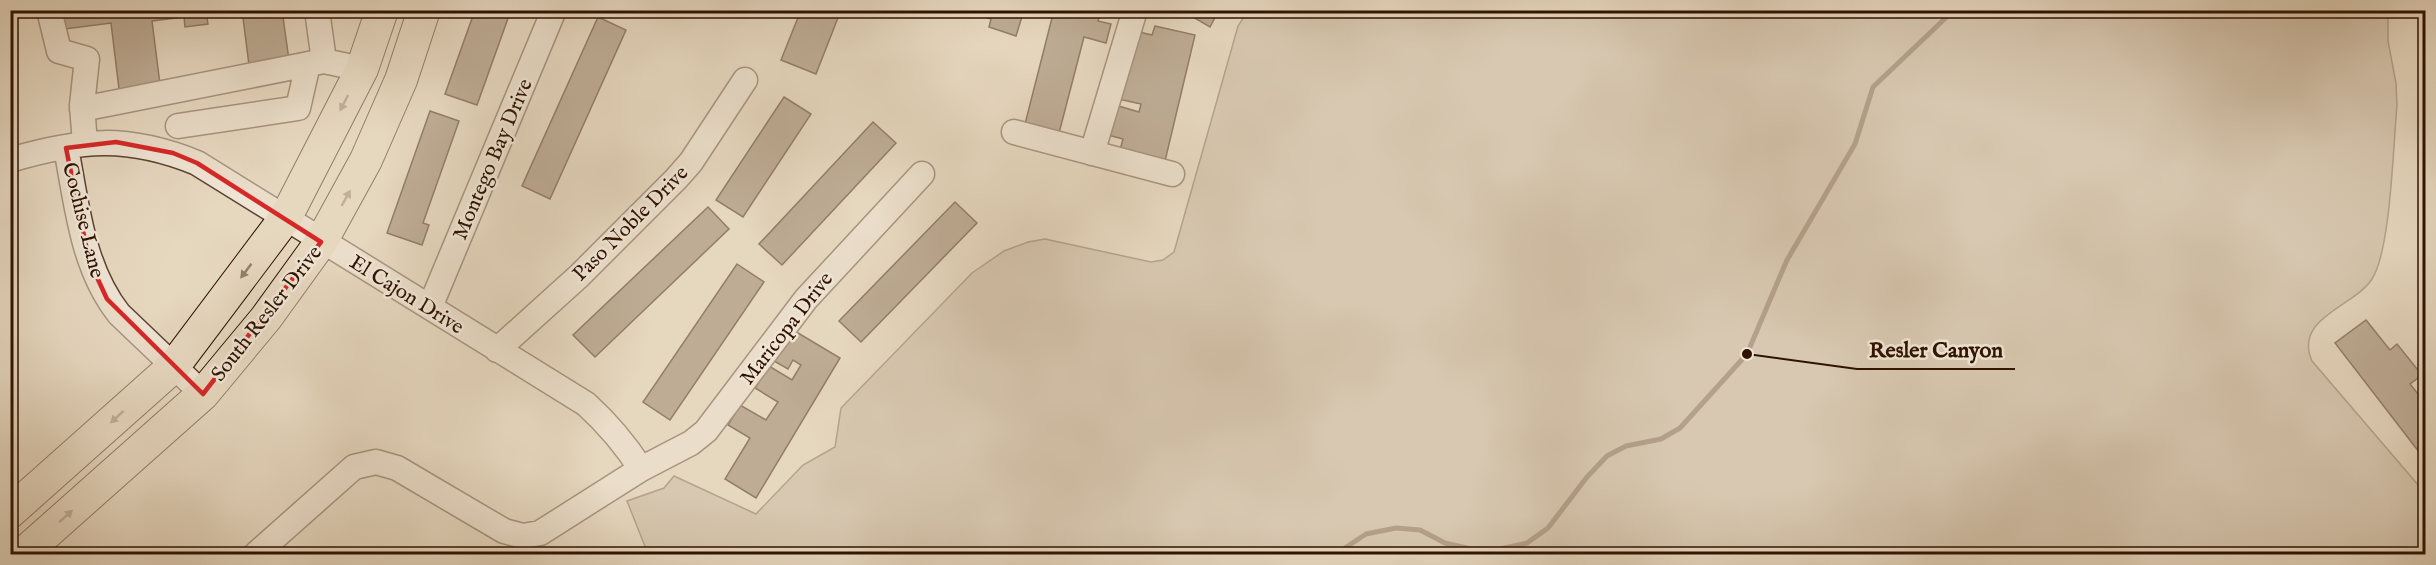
<svg xmlns="http://www.w3.org/2000/svg" width="2436" height="565" viewBox="0 0 2436 565" font-family="'IM FELL English',serif">
	<style>
		.green { fill: #c7b69f; stroke: #7b6450; stroke-width: 1.5 }
		.lines { fill: none; stroke-linecap: round; stroke-linejoin: round }
		.stream { stroke: #78604c; stroke-width: 5 }
		.building { fill: #8e7863; stroke: #2f1200; stroke-width: 1.5 }
		.minor-casing { stroke: #5d4330; stroke-width: 27 }
		.major-casing { stroke: #2f1200; stroke-width: 34 }
		.minor { stroke: #efe5d5; stroke-width: 24 }
		.major { stroke: #e6d7bf; stroke-width: 32 }
		.oneway { fill: #947e69 }
		.marked { fill: none; stroke: #d62828; stroke-width: 4.5; stroke-linejoin: round }
		.labels { text-anchor: middle; stroke-width: 5; stroke-linejoin: round; paint-order: stroke }
		.street-label { font-size: 21px; fill: #2f1200; stroke: #efe5d5 }
		.leader { fill: none; stroke: #2f1200; stroke-width: 2 }
		.callout-dot { fill: #2f1200; stroke: #efe5d5; stroke-width: 2 }
		.callout-label { font-size: 22px; text-anchor: middle; font-weight: bold; fill: #2f1200; stroke: #efe5d5; stroke-width: 5; stroke-linejoin: round; paint-order: stroke }
	</style>
	<rect width="100%" height="100%" fill="#e6d7bf"/>
	<filter id="stains"><feTurbulence type="fractalNoise" baseFrequency=".00333" numOctaves="4"/><feColorMatrix values="0 0 0 0 .2 0 0 0 0 .09 0 0 0 0 .02 0 0 0 .5 -.17"/></filter>
	<radialGradient id="worn" r=".72"><stop offset=".6" stop-color="#630" stop-opacity="0"/><stop offset="1" stop-color="#630" stop-opacity=".3"/></radialGradient>
	<path class="green" d="M1248 11H2388V41L2396 83 2397 106C2393 146 2391 249 2372 279 2354 307 2293 318 2312 361L2425 493V554H648L627 501 664 488 674 476 756 514 803 465 835 447 841 408 972 273 1004 251 1028 242 1045 239 1151 262 1163 260 1174 252 1238 26Z"/>
	<g class="lines">
		<path class="stream" d="M1336 554 1366 534 1396 528 1420 530 1445 543 1471 549H1500L1527 543 1548 528 1587 477 1607 456 1626 446 1661 439 1680 428 1747 354 1787 260 1855 144 1873 87 1954 10"/>
	</g>
	<path class="building" d="M54 10H212L206 11 208 24 185 27 184 17 152 21 160 84 119 89 111 23 57 30Z
		M242 10H282L289 60 249 65Z
		M475 10H511L477 105 445 94Z
		M801 10H841L816 74 781 60Z
		M965 10H1024L1016 36 989 27 991 19Z
		M1054 10H1101L1098 21 1111 24 1106 43 1084 37 1059 133 1025 124Z
		M1181 10H1219L1210 27Z
		M598 17 626 30 550 199 522 186Z
		M1155 26 1195 35 1165 161 1120 150 1123 139 1108 135 1115 105 1139 112 1141 104 1118 99 1135 31 1152 35Z
		M784 97 811 114 743 217 716 200Z
		M430 111 459 121 423 223 429 225 422 245 387 233Z
		M873 122 896 143 782 265 759 244Z
		M955 202 977 223 861 342 839 321Z
		M708 207 729 229 595 357 573 335Z
		M737 264 764 282 670 420 643 402Z
		M2366 320 2390 350 2397 344 2422 375 2410 384 2426 404V461L2335 343Z
		M793 330 840 358 756 498 725 479 750 438 728 425 740 405 766 420 778 402 755 388 769 366 792 380 801 365 793 360 788 369 774 361Z"/>
	<g class="lines">
		<g class="minor-casing">
			<path id="minor" d="M49 10 59 51 87 59 82 105 85 144
				M317 10 324 61
				M82 109 324 61 362 69
				M178 126 298 108 308 64
				M1014 132 1172 174
				M66 148C77 205 82 267 119 314L203 394
				M1092 153 1135 10
				M10 160C81 139 128 135 197 163L586 404C608 424 625 444 641 469
				M430 307 554 10
				M497 350 579 276 676 179 691 162 745 80
				M256 554 354 467 376 462 397 468 504 531 523 536 540 533 641 469 691 443 706 431 806 299 922 174"/>
		</g>
		<g class="major-casing">
			<path id="major" d="M10 512 174 366 286 217 362 69 382 10
				M23 554 203 394 266 318 321 242 366 160 401 80 424 10"/>
		</g>
		<use href="#minor" class="minor"/>
		<use href="#major" class="major"/>
	</g>
	<defs><path id="oneway-solid" d="M-6-.8H1V-3.2L6.5 0L1 3.2V.8H-6Z" transform="scale(1.5)"/></defs>
	<g class="oneway">
		<use href="#oneway-solid" transform="translate(344 103) rotate(117)"/>
		<use href="#oneway-solid" transform="translate(346 198) rotate(-61)"/>
		<use href="#oneway-solid" transform="translate(246 271) rotate(127)"/>
		<use href="#oneway-solid" transform="translate(117 417) rotate(138)"/>
		<use href="#oneway-solid" transform="translate(66 516) rotate(-42)"/>
	</g>
	<path d="M0 0H2436V565H0ZM116 142 173 153 197 163 321 242 203 394 107 299 89 260 66 148Z" fill="#e6d7bf" fill-opacity=".55" fill-rule="evenodd"/>
	<path class="marked" d="M116 142 173 153 197 163 321 242 203 394 107 299 89 260 66 148Z"/>
	<g class="labels">
		<g class="street-label">
			<text transform="translate(492 159) rotate(-67)" y="7">Montego Bay Drive</text>
			<text transform="translate(84 220) rotate(76)" y="7">Cochise Lane</text>
			<text transform="translate(630 223) rotate(-45)" y="7">Paso Noble Drive</text>
			<text transform="translate(407 294) rotate(32)" y="7">El Cajon Drive</text>
			<text transform="translate(266 313) rotate(-52)" y="7">South Resler Drive</text>
			<text transform="translate(786 328) rotate(-52)" y="7">Maricopa Drive</text>
		</g>
	</g>
	<path class="leader" d="M1747 354L1857 369H2015"/>
	<circle class="callout-dot" cx="1747" cy="354" r="6"/>
	<g class="callout-label">
		<text x="1936" y="357">Resler Canyon</text>
	</g>
	<rect width="2436" height="565" fill="none" stroke="#e6d7bf" stroke-width="36"/>
	<rect x="12" y="12" width="2412" height="541" fill="none" stroke="#2f1200" stroke-width="3"/>
	<rect x="18" y="18" width="2400" height="529" fill="none" stroke="#2f1200" stroke-width="1.5"/>
	<rect width="100%" height="100%" filter="url(#stains)"/>
	<rect width="100%" height="100%" fill="url(#worn)"/>
</svg>
